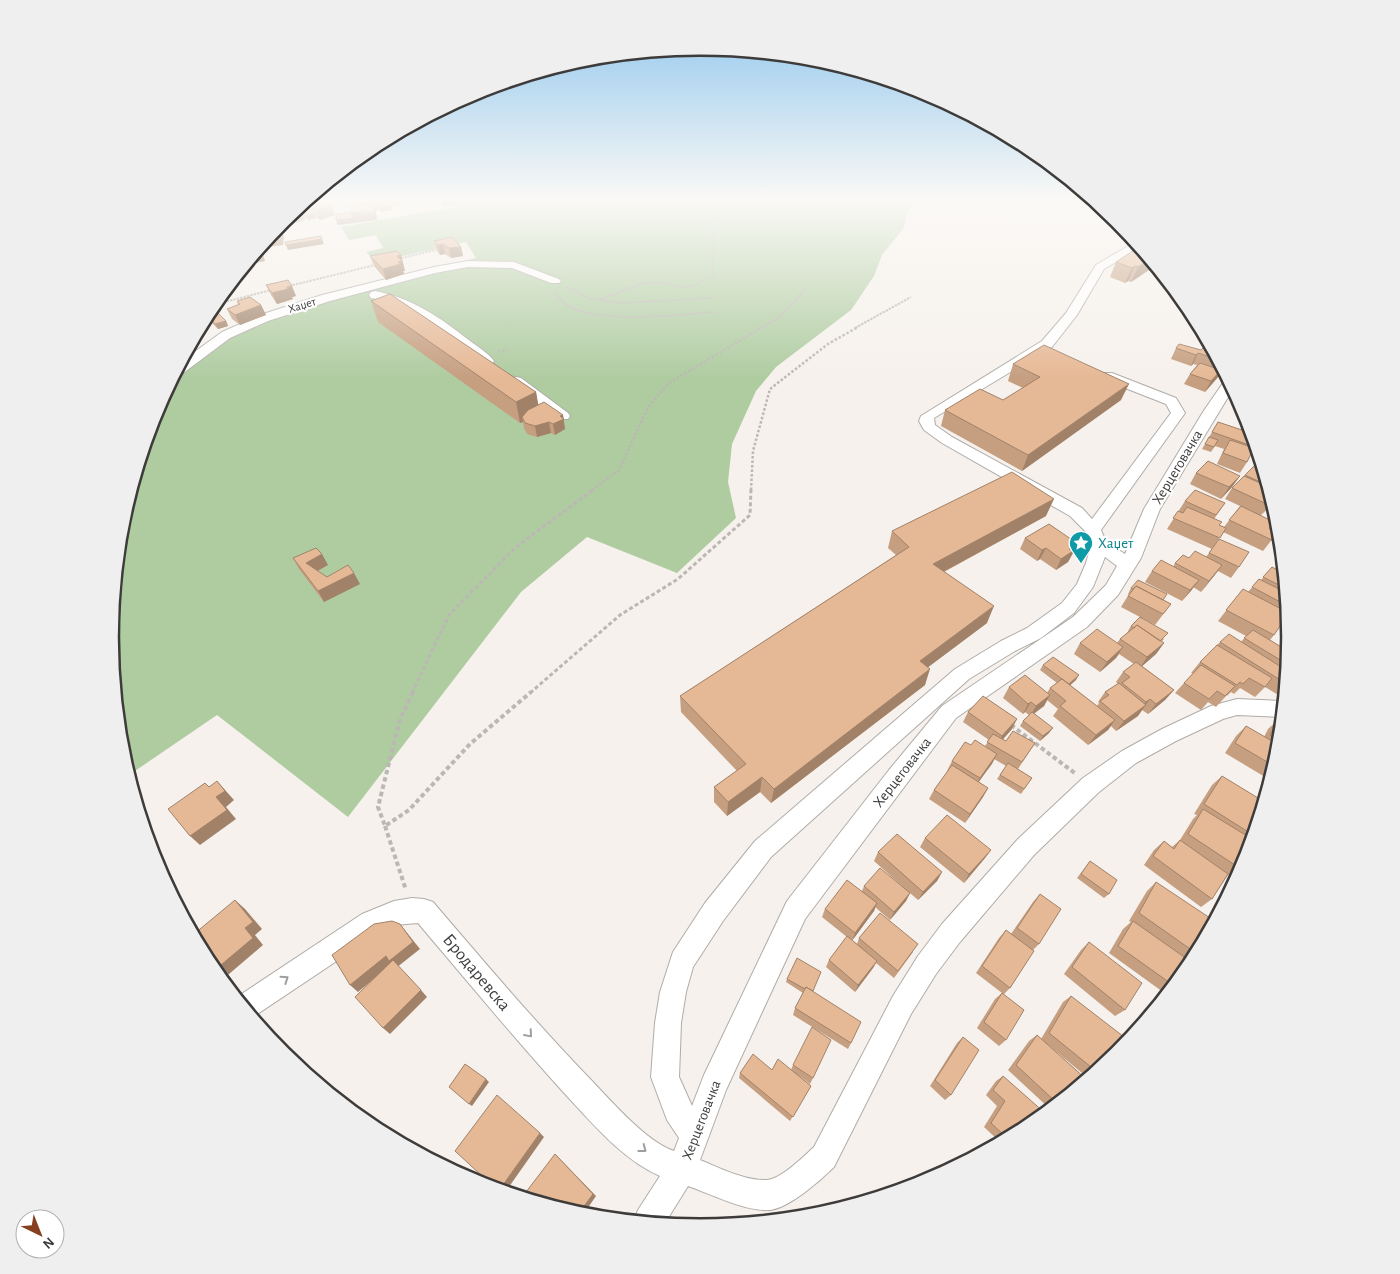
<svg xmlns="http://www.w3.org/2000/svg" width="1400" height="1274" viewBox="0 0 1400 1274" font-family="'Alegreya Sans',sans-serif">
	<style>
		.green { fill: #afcca1 }
		.lines { fill: none; stroke-linecap: round; stroke-linejoin: round }
		.minor-casing { stroke: #b0aca8; stroke-width: 2 }
		.path-far3 { stroke: #bbb7b3; stroke-width: 2; stroke-dasharray: 2.5 1; stroke-linecap: butt }
		.path-far2 { stroke: #bbb7b3; stroke-width: 2.5; stroke-dasharray: 2.5 2; stroke-linecap: butt }
		.path-far1 { stroke: #bbb7b3; stroke-width: 3; stroke-dasharray: 4 2.5; stroke-linecap: butt }
		.path { stroke: #bbb7b3; stroke-width: 4; stroke-dasharray: 4.5 3; stroke-linecap: butt }
		.minor { fill: #fff; fill-rule: evenodd }
		.wall { fill: #c69f81 }
		.shaded-wall { fill: #a18269 }
		.building { fill: #e6b996; stroke: #a18269 }
		.oneway { stroke: #9e9e9d }
		.labels { text-anchor: middle; stroke-width: 4.5; stroke-linejoin: round; paint-order: stroke }
		.far-street-label { font-size: 12px; fill: #3e3c3b; stroke: #fff }
		.street-label { font-size: 15px; fill: #3e3c3b; stroke: #fff }
		.culture-label { font-size: 15px; fill: #0d838f; stroke: #fff; text-anchor: start }
		.near-street-label { font-size: 18px; fill: #3e3c3b; stroke: #fff }
		.rim { fill: none; stroke: #3e3c3b; stroke-width: 2.5 }
	</style>
	<rect width="100%" height="100%" fill="#f6f1ec"/>
	<path class="green" d="M467 200H912L903 229 882 255 874 276 851 310 776 367 756 391 732 444 728 482 736 518 677 573 587 537 521 592 348 817 217 715 129 775 122 752 111 637 122 522 155 411 177 371 226 335 326 298 476 258 466 242 376 262 366 252 383 248 376 235 349 240 341 227 470 204Z"/>
	<g class="lines">
		<g class="minor-casing">
			<path id="minor" d="M330 200H366L361 203 297 208 305 203Z
				M1135 242 1140 248 1104 269 1077 315 1052 347 934 418 935 425 952 437 1082 508 1092 519 1171 413 1166 404 1102 379 1100 376 1102 373H1112L1176 398 1185 413 1101 530 1106 542 1125 554 1144 509 1203 412 1225 380H1228L1233 389 1160 509 1141 558 1118 595 1087 627 956 718 805 919 726 1090 700 1160C720 1168 745 1181 767 1180 781 1179 803 1157 814 1147L893 996 918 956 942 924 1018 839 1083 778 1122 751 1162 729 1211 706 1237 699 1282 701V717L1237 715 1223 719 1176 741 1136 763 1099 792 1034 855 960 942 936 974 911 1014 834 1167C821 1180 789 1208 770 1210 746 1212 711 1194 688 1186L665 1223 634 1220 638 1210 660 1176C623 1160 593 1124 566 1095 515 1039 467 981 418 923L395 925 380 932 253 1017 237 997 362 914 394 901 412 898 424 899 433 902C485 963 537 1024 593 1082 613 1103 647 1142 674 1151L679 1138 667 1120 651 1077 655 1023 660 992 673 952 705 903 755 841 955 669 1001 641 1027 628 1062 603 1077 584 1086 563 1091 545 1086 532 1070 516 942 443 924 430 919 421 921 416 1042 341 1066 313 1096 265ZM1105 557 1117 566 1106 585 1073 617 942 706 889 770 787 901 704 1075 692 1106 679 1077 681 1023 686 992 693 967 723 921 771 857 969 679 1015 651 1041 638 1074 613 1093 587Z
				M468 261 514 262 559 279 561 281 559 283H551L512 268 468 267 435 273 330 301 268 321 230 338 182 374 175 375 182 361 222 332 260 315 322 295 434 267Z
				M375 291C412 298 441 318 470 341 478 347 488 353 494 361L492 364H482L415 313 387 301 371 298 369 295 371 292Z
				M516 377 521 378 568 413 570 416 568 419H558L511 384 509 381Z"/>
		</g>
		<path class="path-far3" d="M398 259 439 249
			M289 286 375 265
			M566 287 591 299 620 303 713 298
			M554 293C557 296 561 301 565 304 597 325 676 315 714 312
			M598 299C615 296 629 286 646 283 677 279 680 298 713 275 711 249 711 223 724 200
			M213 305 271 290
			M761 328 780 317 806 288
			M855 328 911 297"/>
		<path class="path-far2" d="M498 352 507 349
			M592 490 619 470 648 407 670 382 763 327
			M751 490 753 451 770 389 828 344 858 327"/>
		<path class="path-far1" d="M412 693 449 615 516 547 594 489
			M530 693 620 615 678 579 750 515 751 489"/>
		<path class="path" d="M413 692 400 719 378 807 385 826 409 810 470 744 531 692
			M1011 725 1076 774
			M385 826 406 890"/>
		<use href="#minor" class="minor"/>
	</g>
	<path class="wall" d="M385 200H411V203L393 206 390 203H389L392 210 381 212 377 203 386 201Z
		M325 201 335 215 320 220 315 216 316 218 308 220 304 217 305 220 286 226 281 223 283 220 302 211 310 210 307 203Z
		M434 241 461 247 463 256 451 258 445 254 440 255 437 251Z
		M401 255 405 271H403L404 274 386 280 374 266 370 256Z
		M1116 262 1155 266 1131 282 1128 281 1125 283 1110 277Z
		M266 285 296 296 292 297 293 299 277 304 271 295Z
		M237 301 261 305 266 315 240 325 232 319 227 309 238 305Z
		M371 301 536 392 538 405 563 415 565 429 555 435 551 433 537 437 527 434 524 428 523 422 520 423 378 322Z
		M207 315 226 321 228 326 218 329 210 321Z
		M1206 340 1223 371 1205 392 1184 384 1190 374 1197 365 1193 364 1191 366 1171 359 1176 348 1201 350 1207 344 1205 343Z
		M1013 364 1121 400 1022 471 941 426 945 410 1003 400 1023 388 1008 381Z
		M1218 422 1255 446 1247 462 1240 473 1217 464 1224 449 1215 446 1211 452 1202 449Z
		M1261 465 1272 503 1261 515 1269 528 1278 532 1263 551 1223 532 1212 549 1239 567 1231 578 1218 571 1201 592 1193 587 1182 601 1145 582 1152 571 1173 567 1175 563 1189 558 1206 557 1212 549 1167 529 1185 501 1225 503 1214 519 1219 525 1224 527 1240 506 1225 499 1232 488 1245 475Z
		M1196 473 1240 476 1232 487 1221 499 1190 484Z
		M1046 516 944 572 987 623 928 667 925 685 771 803 760 792 727 816 714 802V787L737 771 681 712 680 696 896 555 888 548 892 531Z
		M1025 538 1078 544 1068 562 1056 570 1040 559 1037 561 1020 549Z
		M293 558 328 565 317 571 327 577 360 584 324 602 299 569Z
		M1272 567 1283 573 1287 608 1284 610 1274 635 1270 640 1288 651 1284 692 1280 696 1265 687 1255 697 1240 688 1234 694 1231 692 1227 696V695L1216 707 1208 702 1201 710 1175 693 1193 673H1191L1200 662 1220 642H1241L1246 636 1218 621 1243 589 1248 592 1259 579 1261 580Z
		M1131 588 1163 600 1171 604 1155 625 1142 618 1164 639 1161 642 1164 643 1156 654 1142 666 1174 690 1165 700 1148 714 1142 710 1138 716 1116 731 1111 726 1108 730 1088 745 1053 716 1058 709 1047 700 1044 706 1034 714 1049 733 1040 741 1020 726 1023 721 1029 715 1025 712 1023 714 1003 698 1009 687 1047 693 1050 688 1057 683 1040 670 1043 665 1076 680 1070 685 1097 706 1099 703 1098 702 1105 692 1118 684 1116 682 1123 672 1134 664 1119 654 1116 658 1100 672 1074 654 1080 643H1117L1120 639 1128 632V631L1131 626 1140 617 1121 607 1129 594H1128Z
		M1289 636 1290 637 1289 646 1284 644Z
		M968 712 1012 729 1002 740 1006 741 1035 743 1018 769 1032 778 1021 794 997 779 1006 766 994 759 979 782 988 788 983 797 965 823 929 799 934 790 948 771H947L952 761 971 745 985 746 989 740 963 722Z
		M1279 719 1281 720 1278 752 1270 780 1225 753 1236 736 1246 726 1264 737 1268 729Z
		M1222 776 1250 833 1247 836 1238 867 1227 876 1212 899 1201 907 1144 865 1154 850 1164 841 1172 847 1180 840 1193 819 1197 815 1194 814 1212 785Z
		M925 838 991 850 985 858 964 883 920 847Z
		M878 852 942 872 937 881 918 900 910 893 906 901 890 920 875 907 874 911 852 940 857 944 859 938 913 952 894 978 876 963 873 968 855 992 826 967 829 960 847 937 822 917 825 909 862 891 864 886 903 887 874 861Z
		M1090 861 1109 894 1104 898 1077 878Z
		M1156 882 1193 951 1184 957 1175 983 1172 987 1163 992 1109 953 1123 929 1131 922 1129 921 1147 891Z
		M1040 894 1039 944 1033 950 1010 988 1004 994 1006 1040 999 1046 977 1028 995 999 1002 993 976 973 999 938 1006 930 1011 934 1033 902Z
		M1089 942 1125 1010 1115 1016 1064 974 1081 950Z
		M787 979 813 991 851 1043 848 1049 793 1015 795 1008 803 993 786 982Z
		M1071 996 1117 1054 1088 1078 1047 1044 1086 1079 1050 1109 1008 1070 1029 1041 1037 1035 1041 1039 1063 1002Z
		M963 1037 951 1095 945 1100 930 1086 957 1043Z
		M793 1065 813 1078 810 1084 797 1074 811 1086 790 1121 739 1078 740 1073 772 1070H791Z
		M1003 1076 1027 1127 1000 1142 984 1127 997 1106 986 1095 996 1081Z"/>
	<path class="shaded-wall" d="M391 200H411V203L393 206Z
		M455 200H459L460 204 443 207 442 202Z
		M376 201 379 210 376 211 377 220 338 225 336 220 351 213 359 212 356 204Z
		M391 205 392 210 381 212 380 207Z
		M332 206 335 215 320 220 316 210Z
		M302 211 305 220 286 226 283 220 291 214Z
		M314 213 316 218 308 220 306 215Z
		M280 227 284 237 283 245 261 248 270 236Z
		M322 239 324 244 288 250 286 245Z
		M443 244 445 254 440 255 438 245Z
		M461 247 463 256 451 258 449 248Z
		M262 251 265 261 255 263V265L245 267 252 258Z
		M401 255 405 271H403L404 274 386 280 383 269 397 256Z
		M1149 260 1155 266 1131 282 1138 267Z
		M1135 266 1128 281 1125 283 1132 268Z
		M292 286 296 296 292 297 293 299 277 304 272 293Z
		M261 305 266 315 240 325 235 315Z
		M226 321 228 326 218 329 215 324Z
		M1198 353 1193 364 1191 366 1196 355Z
		M1221 370 1222 371 1219 376 1205 392 1211 381Z
		M1129 384 1121 400 1022 471 1028 455Z
		M536 392 540 414 522 417 523 422 520 423 516 402Z
		M563 415 565 429 555 435 553 424 560 416Z
		M549 422 551 433 537 437 535 426Z
		M1240 476 1232 487 1221 499 1229 487Z
		M1054 499 1046 516 928 580 933 564Z
		M1272 501V503L1261 516 1269 505Z
		M1078 544 1068 562 1056 570 1061 559 1069 549Z
		M1046 548 1040 559 1037 561 1042 550Z
		M322 554 328 565 312 574 306 563Z
		M1222 565 1214 576 1201 592 1209 581Z
		M354 573 360 584 324 602 318 591Z
		M1199 580 1191 591 1182 601 1190 590Z
		M994 606 987 623 915 677 920 661Z
		M1164 643 1156 654 1140 668 1147 657Z
		M1123 647 1116 658 1100 672 1107 662Z
		M930 669 925 685 771 803 774 789Z
		M1079 675 1076 680 1066 689 1069 684Z
		M1174 690 1165 700 1148 714 1156 704Z
		M1050 695 1044 706 1030 716 1036 706Z
		M1150 699 1138 716 1116 731 1124 721 1141 709 1146 702Z
		M1031 702 1025 712 1023 714 1028 704Z
		M1017 719 1012 729 997 746 1002 736Z
		M1115 720 1108 730 1088 745 1096 735Z
		M1053 728 1049 733 1040 741 1043 736Z
		M997 754 992 764 974 788 980 778Z
		M762 777 760 792 727 816 728 802Z
		M217 781 234 800 226 807 236 819 200 845 190 836 216 797Z
		M988 788 983 797 965 823 970 814Z
		M991 850 985 858 964 883 969 874Z
		M942 872 937 881 918 900 923 892Z
		M910 893 906 901 890 920 894 912Z
		M235 900 245 909 262 929 255 935 263 945 222 980 215 970 245 928Z
		M877 903 874 911 852 941 855 933Z
		M400 924 420 949 396 968 392 964 358 992 350 985Z
		M877 961 873 968 855 992 858 985Z
		M421 990 427 997 390 1034 383 1028Z
		M486 1079 489 1082 472 1106 469 1104Z
		M540 1133 544 1137 506 1191 500 1189Z
		M555 1154 596 1196 583 1215 579 1213Z"/>
	<path class="building" d="M318 200H324L332 206 316 210 307 203Z
		M354 200H375L376 201 356 204Z
		M441 200H455L442 202Z
		M388 201 391 205 380 207 377 203Z
		M374 204V211L351 213V207Z
		M298 208 302 211 291 214Z
		M309 209 314 213 306 215 302 211Z
		M351 212 353 218 336 220V214Z
		M280 227 279 235 270 236 277 228Z
		M321 236 322 239 286 245 285 242Z
		M452 237 461 247 449 248 443 244 438 245 434 241Z
		M1139 247 1149 260 1138 267 1135 266 1132 268 1116 262Z
		M262 251 263 256 252 258 257 252Z
		M397 251 401 255 397 256 402 261 398 262 401 264 383 269 370 256Z
		M288 280 292 286 287 287 288 289 272 293 266 285Z
		M390 294 536 392 516 402 371 301Z
		M250 297 261 305 235 315 227 309 240 304 237 301Z
		M217 312 226 321 215 324 207 315Z
		M1208 343 1217 359 1198 353 1196 355 1176 348 1179 344 1201 350Z
		M1044 345 1129 384 1028 455 945 410 980 389 1003 400 1040 377 1013 364Z
		M1200 363 1221 370 1211 381 1190 374Z
		M544 402 563 415 560 416 564 419 553 424 549 422 535 426 525 423 522 417 528 410Z
		M1218 422 1251 433 1255 447 1212 432Z
		M1209 437 1218 440 1214 447 1205 444Z
		M1230 440 1254 448 1247 462 1223 453Z
		M1208 461 1240 476 1229 487 1196 473Z
		M1257 463 1261 465 1267 485 1245 475Z
		M1012 472 1054 499 933 564 994 606 920 661 930 669 774 789 762 777 728 802 714 787 746 764 680 696 909 547 892 531Z
		M1244 476 1267 486 1272 501 1269 505 1232 488Z
		M1195 490 1225 503 1216 515 1185 501Z
		M1241 506 1274 522 1269 528 1278 532 1272 540 1229 520Z
		M1187 507 1222 522 1219 525 1226 528 1220 538 1173 518 1178 511 1183 513Z
		M1049 524 1078 544 1069 549 1073 551 1061 559 1046 548 1042 550 1025 538Z
		M1219 539 1249 552 1239 567 1209 553Z
		M316 548 322 554 306 563 327 577 348 565 354 573 318 591 293 558Z
		M1195 551 1222 565 1209 581 1175 563 1183 555 1189 558Z
		M1161 560 1199 580 1190 590 1152 571Z
		M1272 567 1283 573 1285 588 1263 577Z
		M1259 579 1285 592 1286 605 1252 587Z
		M1138 580 1167 594 1163 600 1136 586 1133 589 1131 588Z
		M1136 586 1171 604 1163 614 1128 596Z
		M1243 589 1287 612V616L1274 635 1226 610Z
		M1140 617 1168 633 1160 641 1137 625 1134 628 1131 626Z
		M1137 625 1164 643 1147 657 1120 639Z
		M1097 629 1123 647 1107 662 1080 643Z
		M1253 630 1288 651 1287 664 1244 638Z
		M1229 634 1286 670 1285 683 1220 642Z
		M1217 645 1272 678 1265 687 1249 678 1243 684 1240 682 1237 685 1200 662Z
		M1053 657 1079 675 1069 684 1043 665Z
		M1136 662 1174 690 1156 704 1150 699 1146 702 1122 683 1130 677 1123 672Z
		M1201 665 1235 686 1225 696 1217 691 1209 699 1184 683Z
		M1025 675 1050 695 1036 706 1031 702 1028 704 1009 687Z
		M1062 679 1115 720 1096 735 1060 706 1066 701 1050 688Z
		M1119 683 1146 705 1124 721 1100 701 1109 695 1105 692Z
		M983 696 1017 719 1002 736 968 712Z
		M1032 712 1053 728 1043 736 1023 721Z
		M1279 719 1281 720 1279 741 1270 735Z
		M1246 726 1279 745 1278 752 1274 766 1235 743Z
		M1013 731 1035 743 1022 762 987 742 993 734 1006 741Z
		M975 740 997 754 980 778 952 761 965 742 971 745Z
		M1008 763 1032 778 1024 789 1000 775Z
		M952 765 988 788 970 814 934 790Z
		M1222 776 1263 801 1257 822 1250 833 1204 804Z
		M217 781 225 791 216 797 227 810 190 836 168 809 205 783 209 787Z
		M1203 809 1252 839 1249 847 1238 867 1188 834Z
		M947 815 991 850 969 874 925 838Z
		M897 834 942 872 923 892 878 852Z
		M1180 840 1228 874 1212 899 1153 856 1164 841 1174 849Z
		M1090 861 1117 880 1109 894 1081 874Z
		M880 868 910 893 894 912 864 886Z
		M847 880 877 903 855 933 825 909Z
		M1156 882 1210 918 1193 951 1139 913Z
		M1040 894 1061 909 1039 944 1017 928Z
		M235 900 253 922 245 928 253 938 215 970 210 964 198 942 199 941 194 934Z
		M880 913 918 944 898 971 859 938Z
		M392 921 400 924 413 942 389 961 386 956 350 985 332 955 374 924Z
		M1133 921 1187 959 1173 985 1118 946Z
		M1006 930 1034 951 1010 988 982 966Z
		M847 936 877 961 858 985 829 960Z
		M1089 942 1142 983 1125 1010 1072 967Z
		M797 958 821 972 813 991 806 987 805 989 787 979Z
		M393 960 421 990 383 1028 355 997Z
		M806 987 861 1022 851 1043 795 1008Z
		M1002 993 1024 1010 1006 1040 984 1022Z
		M1071 996 1128 1040 1117 1054 1096 1071 1049 1033Z
		M812 1027 831 1040 813 1078 793 1065Z
		M1037 1035 1086 1079 1057 1103 1016 1065Z
		M963 1037 979 1050 951 1095 935 1080Z
		M753 1054 772 1070 778 1059 811 1086 793 1117 740 1073Z
		M465 1064 486 1079 469 1104 449 1087Z
		M1003 1076 1045 1113 1027 1127 1007 1138 991 1123 1005 1101 993 1090Z
		M497 1095 540 1133 500 1189 495 1188 455 1151Z
		M555 1154 593 1194 579 1213 523 1196Z"/>
	<defs><path id="oneway-chevron" d="M-2-3.5L2.5 0L-2 3.5" fill="none" stroke-width="1.6" stroke-linecap="round" stroke-linejoin="round" transform="scale(1.25)"/></defs>
	<g class="oneway">
		<use href="#oneway-chevron" transform="translate(285 979) rotate(-34)"/>
		<use href="#oneway-chevron" transform="translate(529 1034) rotate(49)"/>
		<use href="#oneway-chevron" transform="translate(643 1149) rotate(37)"/>
	</g>
	<linearGradient id="sky" x2="0" y2="1"><stop stop-color="#8bc4ed"/><stop offset="0.53" stop-color="#fbf9f6"/><stop offset="1" stop-color="#fbf9f6" stop-opacity="0"/></linearGradient>
	<rect width="1400" height="378" fill="url(#sky)"/>
	<defs>
		<g id="sight-pin" transform="scale(1.25)"><path d="M0 17L-7.5 6A9.5 9.5 0 1 1 7.5 6Z" fill="#0f9aa8" stroke="#fff"/><path d="M0-6L1.8-2.2L6-1.7L2.9 1.2L3.7 5.4L0 3.3L-3.7 5.4L-2.9 1.2L-6-1.7L-1.8-2.2Z" fill="#fff"/></g>
	</defs>
	<g fill-rule="evenodd">
		<use href="#sight-pin" x="1081" y="543"/>
	</g>
	<g class="labels">
		<g class="far-street-label">
			<text transform="translate(302 305) rotate(-17)" y="4">Хаџет</text>
		</g>
		<g class="street-label">
			<text transform="translate(1177 467) rotate(-59)" y="5">Херцеговачка</text>
			<text transform="translate(902 772) rotate(-52)" y="5">Херцеговачка</text>
			<text transform="translate(701 1120) rotate(-69)" y="5">Херцеговачка</text>
		</g>
		<g class="culture-label">
			<text x="1098" y="548">Хаџет</text>
		</g>
		<g class="near-street-label">
			<text transform="translate(477 972) rotate(50)" y="6">Бродаревска</text>
		</g>
	</g>
	<path d="M0 0H1400V1274H0ZM119 637a581 581 0 1 1 1162 0a581 581 0 1 1-1162 0Z" fill="#f0efef" fill-rule="evenodd"/>
	<path class="rim" d="M119 637a581 581 0 1 1 1162 0a581 581 0 1 1-1162 0Z"/>
	<g transform="translate(40 1234) rotate(137)"><circle r="24" fill="#ffffff" stroke="#b2b1b1"/>
	<path d="M0-4L9 19L0 12L-9 19Z" fill="#873f1f"/>
	<text y="-8" font-size="14" font-weight="bold" text-anchor="middle" fill="#3e3c3b">N</text>
	</g>
</svg>
